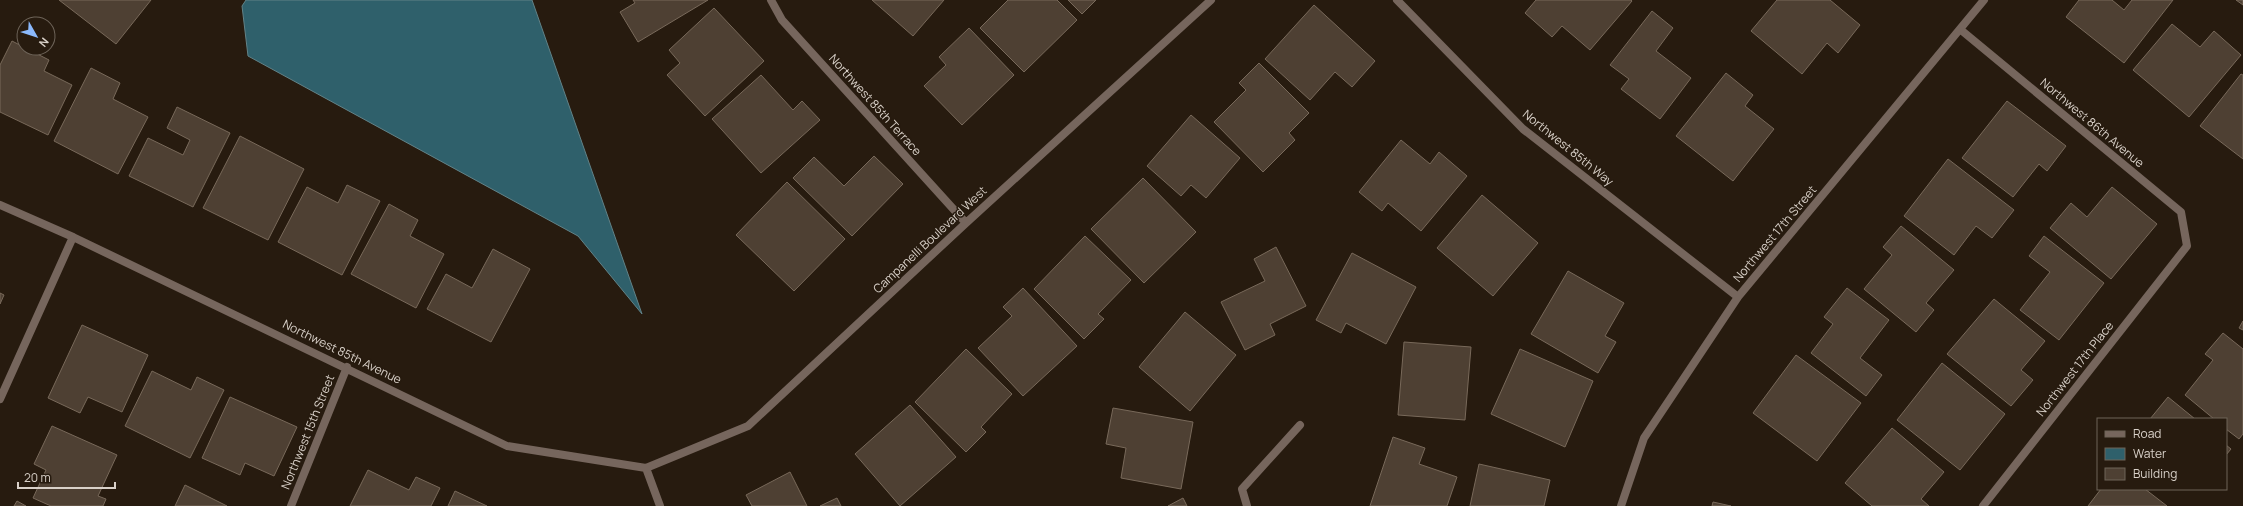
<svg xmlns="http://www.w3.org/2000/svg" width="2243" height="506" viewBox="0 0 2243 506" font-family="Manrope,sans-serif">
	<style>
		.water { fill: #2f606b; stroke: #628287 }
		.building { fill: #4e4033; stroke: #78695a }
		.lines { fill: none; stroke-linecap: round; stroke-linejoin: round }
		.street { stroke: #76665d; stroke-width: 8 }
		.labels { text-anchor: middle; stroke-width: 3; stroke-linejoin: round; paint-order: stroke }
		.street-label { font-size: 12px; fill: #d9d1c9; stroke: #271b0f }
	</style>
	<rect width="100%" height="100%" fill="#271b0f"/>
	<path class="water" d="M246 0H532L642 314 578 236 248 56 242 6Z"/>
	<path class="building" d="M59 0H151L116 44Z
		M633 0H708L638 42 620 12 635 3Z
		M872 0H944L913 36Z
		M1008 0H1057L1077 20 1024 72 980 28Z
		M1068 0H1096L1082 14Z
		M1536 0H1631L1632 1 1590 50 1562 26 1552 37 1525 13Z
		M1777 0H1830L1860 25 1838 53 1827 43 1802 74 1751 31Z
		M2079 0H2112L2124 10 2132 0H2173L2124 63 2066 17Z
		M2236 0H2243V5Z
		M1314 5 1375 61 1352 87 1335 72 1310 100 1265 59Z
		M714 8 764 61 705 116 667 75 680 63 669 50Z
		M1652 11 1673 28 1656 51 1691 78 1660 119 1621 89 1629 79 1610 65Z
		M2172 24 2200 47 2214 31 2241 55 2189 117 2133 70Z
		M969 28 1014 75 962 125 924 86 946 65 939 57Z
		M12 41 49 60 44 71 72 85 48 135 0 112V65Z
		M1259 63 1309 113 1289 133 1295 140 1263 172 1214 122 1246 90 1239 83Z
		M91 68 120 83 113 99 148 117 118 174 54 141Z
		M1726 73 1753 95 1745 106 1774 129 1733 181 1676 136Z
		M2241 74 2243 75V159L2200 126Z
		M761 75 793 110 802 101 820 120 761 173 712 119Z
		M2007 101 2066 146 2047 171 2039 164 2013 197 1962 158Z
		M177 107 230 133 193 207 129 176 148 138 183 155 190 140 167 128Z
		M1191 115 1240 158 1206 198 1191 185 1181 196 1147 166Z
		M240 136 304 169 268 240 203 208Z
		M1401 140 1430 164 1439 152 1467 176 1421 231 1388 203 1382 211 1359 192Z
		M874 156 903 184 852 236 793 178 814 157 844 186Z
		M1948 159 2014 210 1992 238 1976 226 1954 255 1904 216Z
		M1143 178 1196 232 1144 283 1091 229Z
		M787 182 845 239 794 291 736 235Z
		M347 185 380 201 342 275 278 242 307 187 338 203Z
		M2112 187 2157 224 2111 279 2050 228 2071 203 2087 217Z
		M1482 195 1538 243 1493 296 1437 248Z
		M389 204 418 220 410 236 444 254 416 308 351 274Z
		M1901 226 1954 270 1926 303 1934 310 1916 332 1864 289 1892 255 1883 247Z
		M1085 236 1131 280 1098 314 1104 319 1084 339 1034 289Z
		M2044 236 2104 283 2059 340 2020 310 2050 272 2029 256Z
		M1276 247 1306 306 1270 324 1275 335 1245 350 1221 302 1265 281 1254 259Z
		M493 249 530 269 491 342 427 309 446 274 472 288Z
		M1352 253 1416 287 1386 344 1346 323 1341 333 1316 320Z
		M1568 271 1624 303 1605 336 1616 342 1598 373 1531 334Z
		M1023 288 1077 346 1023 396 978 348 1012 316 1003 307Z
		M1847 288 1889 320 1860 358 1882 375 1866 396 1811 353 1833 324 1824 317Z
		M0 293 4 295 0 304Z
		M1994 299 2045 341 2021 370 2033 380 2011 406 1947 354Z
		M1185 312 1236 355 1190 411 1139 367Z
		M2243 321V330L2239 328Z
		M82 325 148 355 122 412 88 397 80 413 48 398Z
		M2223 333 2243 349V434L2239 439 2226 429V419H2214L2185 395 2213 360 2205 354Z
		M1404 342 1471 347 1465 420 1398 415Z
		M966 349 1012 394 981 427 986 432 966 452 915 402Z
		M1520 349 1593 381 1565 447 1491 414Z
		M1796 355 1861 403 1817 461 1753 413Z
		M1942 363 2005 414 1960 470 1897 420Z
		M152 371 191 390 197 377 224 390 190 458 125 426Z
		M230 397 297 427 274 476 245 463 240 475 202 458Z
		M2168 397 2195 419H2150Z
		M910 405 956 457 900 506 855 454Z
		M1113 408 1193 422 1181 489 1121 478 1126 448 1106 444Z
		M52 426 117 455 98 496 106 499 103 506H51L33 498 46 470 34 464Z
		M1892 428 1944 472 1921 499 1929 506H1872L1845 483Z
		M1393 437 1425 448 1419 464 1457 477 1447 506H1370Z
		M2226 445 2231 449 2226 455Z
		M1479 464 1550 480 1544 506H1470Z
		M368 470 409 490 416 477 440 488 431 506H350Z
		M790 472 807 506H752L746 495Z
		M185 485 227 506H175Z
		M2101 489H2145L2167 506H2088Z
		M455 491 487 506H448Z
		M837 498 841 506H820Z
		M1183 498 1187 506H1168Z
		M17 501 26 506H14Z
		M1713 502 1731 506H1712Z"/>
	<g class="lines">
		<path class="street" d="M771 0 782 20 966 223
			M1397 0 1523 129 1738 297
			M1961 30 2181 212 2187 246 1983 506
			M0 205 73 237 507 446 646 468
			M0 399 73 237
			M646 468 748 426 966 223 1211 0
			M646 468 660 506
			M291 506 347 367
			M1247 506 1242 489 1300 425
			M1621 506 1644 438 1738 297 1984 0"/>
	</g>
	<g class="labels">
		<g class="street-label">
			<text transform="translate(875 105) rotate(48)" y="4">Northwest 85th Terrace</text>
			<text transform="translate(2092 123) rotate(40)" y="4">Northwest 86th Avenue</text>
			<text transform="translate(1568 148) rotate(39)" y="4">Northwest 85th Way</text>
			<text transform="translate(1775 234) rotate(-50)" y="4">Northwest 17th Street</text>
			<text transform="translate(930 240) rotate(-43)" y="4">Campanelli Boulevard West</text>
			<text transform="translate(342 352) rotate(26)" y="4">Northwest 85th Avenue</text>
			<text transform="translate(2075 369) rotate(-52)" y="4">Northwest 17th Place</text>
			<text transform="translate(308 432) rotate(-68)" y="4">Northwest 15th Street</text>
		</g>
	</g>
	<rect x="2097" y="418" width="130" height="72" fill="#271b0f" stroke="#6e6459"/>
	<rect x="2105" y="431" width="20" height="6" fill="#76665d" stroke="#6e6459"/>
	<text x="2133" y="438" font-size="12" fill="#d9d1c9">Road</text>
	<rect x="2105" y="448" width="20" height="12" fill="#2f606b" stroke="#6e6459"/>
	<text x="2133" y="458" font-size="12" fill="#d9d1c9">Water</text>
	<rect x="2105" y="468" width="20" height="12" fill="#4e4033" stroke="#6e6459"/>
	<text x="2133" y="478" font-size="12" fill="#d9d1c9">Building</text>
	<g transform="translate(36 36) rotate(129)"><circle r="19" fill="#271b0f" stroke="#6e6459"/>
	<path d="M0-3L7 15L0 10L-7 15Z" fill="#8bb9fc"/>
	<text y="-6" font-size="11" font-weight="bold" text-anchor="middle" fill="#d9d1c9">N</text>
	</g>
	<path d="M18 482v6h97v-6" fill="none" stroke="#d9d1c9" stroke-width="2"/>
	<text x="24" y="482" font-size="12" fill="#d9d1c9" stroke="#271b0f" stroke-width="3" paint-order="stroke">20 m</text>
</svg>
